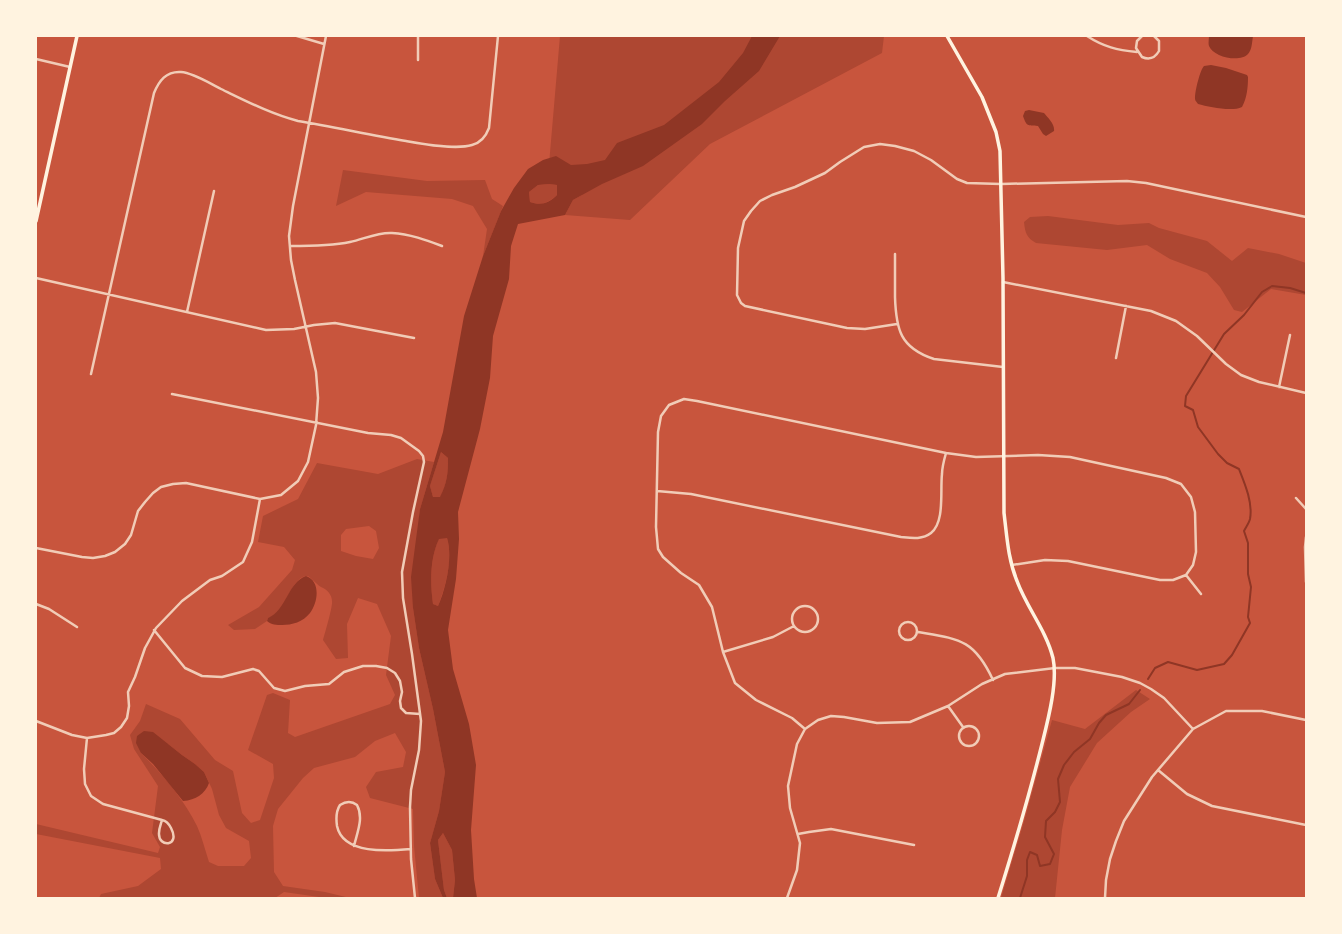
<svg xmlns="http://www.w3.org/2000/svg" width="1342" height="934" viewBox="0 0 1342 934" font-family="'Source Sans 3',sans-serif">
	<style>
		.green { fill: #ae4732; fill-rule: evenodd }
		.water { fill: #8f3625; fill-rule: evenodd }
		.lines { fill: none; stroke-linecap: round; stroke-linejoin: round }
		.stream { stroke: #8f3625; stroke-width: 2 }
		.minor { stroke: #f1ccb7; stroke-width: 2.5 }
		.secondary { stroke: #fff3e0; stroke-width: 3.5 }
	</style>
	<rect width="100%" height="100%" fill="#c8553d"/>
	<path class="green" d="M560 36H884L882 53 710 144 630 220 565 215 573 200 582 195 548 176Z
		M343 170 427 181 485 180 492 199 503 206 483 256 487 229 473 206 452 199 366 192 336 206Z
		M549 184 557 185V195C548 203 541 206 530 202L529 192 538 185Z
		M1048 216 1118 225 1149 223 1159 228 1207 241 1232 261 1248 248 1279 254 1306 263V295L1271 289 1242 312 1234 310 1220 287 1207 273 1170 259 1147 245 1107 250 1036 243C1027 238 1025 233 1024 222L1030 217Z
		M441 452 448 458C448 474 447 483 440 498L433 497 430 486Z
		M417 459 434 462 420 509 413 608 419 648 433 709 445 772 439 811 430 843 435 879 443 898H419L414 846 413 809 370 798 366 787 376 772 403 767 406 752 395 733 375 741 355 757 314 768 303 778 278 809 273 826 274 872 283 886 325 892 350 898H326L284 892 275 898H99L101 894 138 886 161 869 160 858 36 834V824L158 853 160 847 152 833 158 786 134 749 130 735 140 721 146 704 180 719 215 760 233 771 242 813 251 823 260 820 274 778 273 764 248 750 267 695 273 693 290 700 288 733 295 737 390 704 395 695 386 675 391 636 377 604 358 598 347 624 348 658 336 659 323 640C325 633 333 606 332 601 332 595 327 589 321 587 316 584 310 576 307 576 295 576 286 601 281 609 277 614 273 616 268 618L267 621 255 629 234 630 228 625 259 607 292 570 295 560 284 547 258 542 263 516 298 499 317 463 378 474ZM369 526 376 531 379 548 373 559 356 556 341 551V535L346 529ZM168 744 182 755 195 764 204 772 212 789 219 815 226 828 249 841 251 858 244 866H218L209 862C205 850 202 837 197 826 183 798 163 775 141 753Z
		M439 538H447C453 559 446 585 438 606L433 604C430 583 430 559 439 538Z
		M1136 690 1150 699 1131 712 1097 743 1070 787 1062 830 1055 898H1001L1025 818 1052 720 1085 729Z
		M443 833 452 850 455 880 453 898H447L444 890 438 840Z"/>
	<path class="water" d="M752 36H780L759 71 725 101 702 124 643 166 602 184 573 200 565 215 518 224 511 246 509 279 493 336 490 378 480 429 458 512 459 539 456 579 448 630 453 669 469 724 476 765 471 830 474 879 477 898H453L455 880 452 850 443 833 438 840 444 890 447 898H443L435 879 430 843 439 811 445 772 433 709 419 648 413 608 411 577 420 509 443 432 464 316 483 256 501 211 514 188 528 169 543 160 556 156 571 165 587 164 605 160 617 143 664 125 719 82 743 53ZM549 184 557 185V195C549 203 541 206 530 202L529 192 538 185ZM441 452 448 458C448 474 447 483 440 497H433L430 486ZM447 538C453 557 446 588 438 606L433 604C430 583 430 558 439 539Z
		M1209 36H1253C1252 42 1252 50 1248 54 1240 63 1213 57 1209 46 1208 43 1209 39 1209 36Z
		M1211 65 1226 68 1247 75 1248 77C1248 87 1247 98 1242 107 1232 112 1209 107 1198 104 1196 101 1195 101 1195 98 1195 91 1200 70 1204 66Z
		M1029 110 1044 113C1048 118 1055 124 1054 131L1046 136 1043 134 1038 126C1027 125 1027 127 1023 116L1025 111Z
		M306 576C321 581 318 603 310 613 303 622 292 625 282 625 277 625 271 625 267 621L268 618C287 610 287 583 306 576Z
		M144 731 153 732 182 755 195 764 204 772 209 783C205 794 196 800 183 801L153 764 141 753 136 743 137 736Z"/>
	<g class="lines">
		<path class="stream" d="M1148 679 1155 668 1168 662 1197 670 1224 664 1232 655 1250 623 1248 617 1251 587 1248 574V543L1244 531C1246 527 1249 523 1250 519 1253 503 1245 484 1239 469L1227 463 1218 454 1198 427 1193 410 1185 406 1186 396 1224 334 1244 315 1262 292 1272 286 1290 288 1306 293
			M1020 898 1027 876V860L1030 852 1037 855 1040 866 1050 864 1054 854 1045 837 1046 821 1055 812 1060 802 1058 779 1064 765 1074 752 1090 739 1099 723 1106 715 1129 704 1140 690"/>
		<path class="minor" d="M297 36 324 44
			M1087 36C1104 47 1117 50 1137 52
			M1142 36 1137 41 1136 48 1142 57C1149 60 1155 58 1159 51V41L1154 36
			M36 59 70 67
			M418 60V36
			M290 246C310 246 331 246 350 242 364 239 378 232 392 233 410 234 426 240 442 246
			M895 254C895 268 895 283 895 297 896 329 900 348 934 359L1003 367
			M36 278 266 330 294 329 314 325 335 323 414 338
			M1003 282 1151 311 1176 321 1197 336 1226 364 1241 375 1259 382 1306 393
			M187 312 214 191
			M897 324 865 329 847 328 745 306 741 303 737 295 738 248 744 221 751 211 760 201 772 195 795 187 825 173 840 162 864 147 880 144 895 146 914 151 931 160 957 179 967 183 1001 184 1127 181 1146 183 1306 217
			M1116 358 1126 306
			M91 374 154 93C159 81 166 71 181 72 194 73 209 83 221 89 246 101 271 114 298 121 334 127 370 135 406 141 423 144 456 150 472 145 480 143 486 136 489 128L498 36
			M1279 387 1290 335
			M172 394 368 433 391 435 401 438 419 451 423 456 424 462 413 512 402 572 403 598 412 654 421 721 419 750 411 790 410 807 411 859 415 898
			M657 491 691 494 901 537C911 538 922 540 931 533 945 522 940 491 942 474 942 467 944 460 946 453
			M1296 498 1306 509
			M1306 537 1305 547 1306 582
			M36 548 82 557 93 558 105 556 115 552 125 544 131 535 138 511 145 502 153 493 161 487 173 484 186 483 260 499 281 495 298 481 308 462 316 425 318 398 316 372 295 280 291 260 289 236 293 206 326 36
			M1012 565 1045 560 1068 561 1160 580H1173L1186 575
			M1186 575 1201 594
			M36 604 49 609 77 627
			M792 619a13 13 0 1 1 26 0a13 13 0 1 1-26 0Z
			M899 631a9 9 0 1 1 18 0a9 9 0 1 1-18 0Z
			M154 630 185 668 202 676 222 677 253 669 259 671 274 688 285 691 305 686 329 684 344 672 363 666H376L387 668 395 673 400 681 402 692 400 701 401 708 406 713 420 714
			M918 632C959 639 974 639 993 680
			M723 652 773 637 794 626
			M948 706 963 727
			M36 721 72 735 87 738 106 735 114 733 121 727 127 718 129 706 128 692 135 677 145 648 156 628 182 601 210 580 222 576 243 562 252 542 260 499
			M959 736a10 10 0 1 1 20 0a10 10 0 1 1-20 0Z
			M805 729 792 718 756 700 735 683 723 652 712 607 699 585 681 573 663 557 658 549 656 527 658 432 661 416 669 405 684 399 697 401 946 453 976 457 1038 455 1070 457 1166 478 1181 484 1191 497 1195 512 1196 552 1193 565 1186 575
			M87 738 84 769 85 784 91 796 103 804 162 820
			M1158 770 1187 794 1212 806 1306 825
			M162 820C167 821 169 824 171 828 181 847 158 848 159 833 159 828 161 824 162 820Z
			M798 834 809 832 831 829 914 845
			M354 846C357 833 364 818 357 805 352 801 346 801 340 805 336 811 336 819 337 826 343 855 389 851 411 849
			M787 898 797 870 800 843 790 808 788 786 797 744 805 729 818 720 831 716 844 717 877 723 910 722 948 706 982 684 1005 674 1055 668H1075L1122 677 1140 683 1151 689 1164 698 1193 729
			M1105 898 1106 880 1110 859 1116 841 1124 821 1152 777 1193 729 1226 711H1262L1306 720"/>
		<path class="secondary" d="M947 36 982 97 996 132 1000 151 1003 278 1004 513C1007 537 1008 559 1017 581 1027 608 1046 630 1053 658 1058 682 1048 720 1042 744 1029 796 1014 847 998 898
			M36 221 77 36"/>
	</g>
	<rect width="1342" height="934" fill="none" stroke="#fff3e0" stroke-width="74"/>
</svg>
